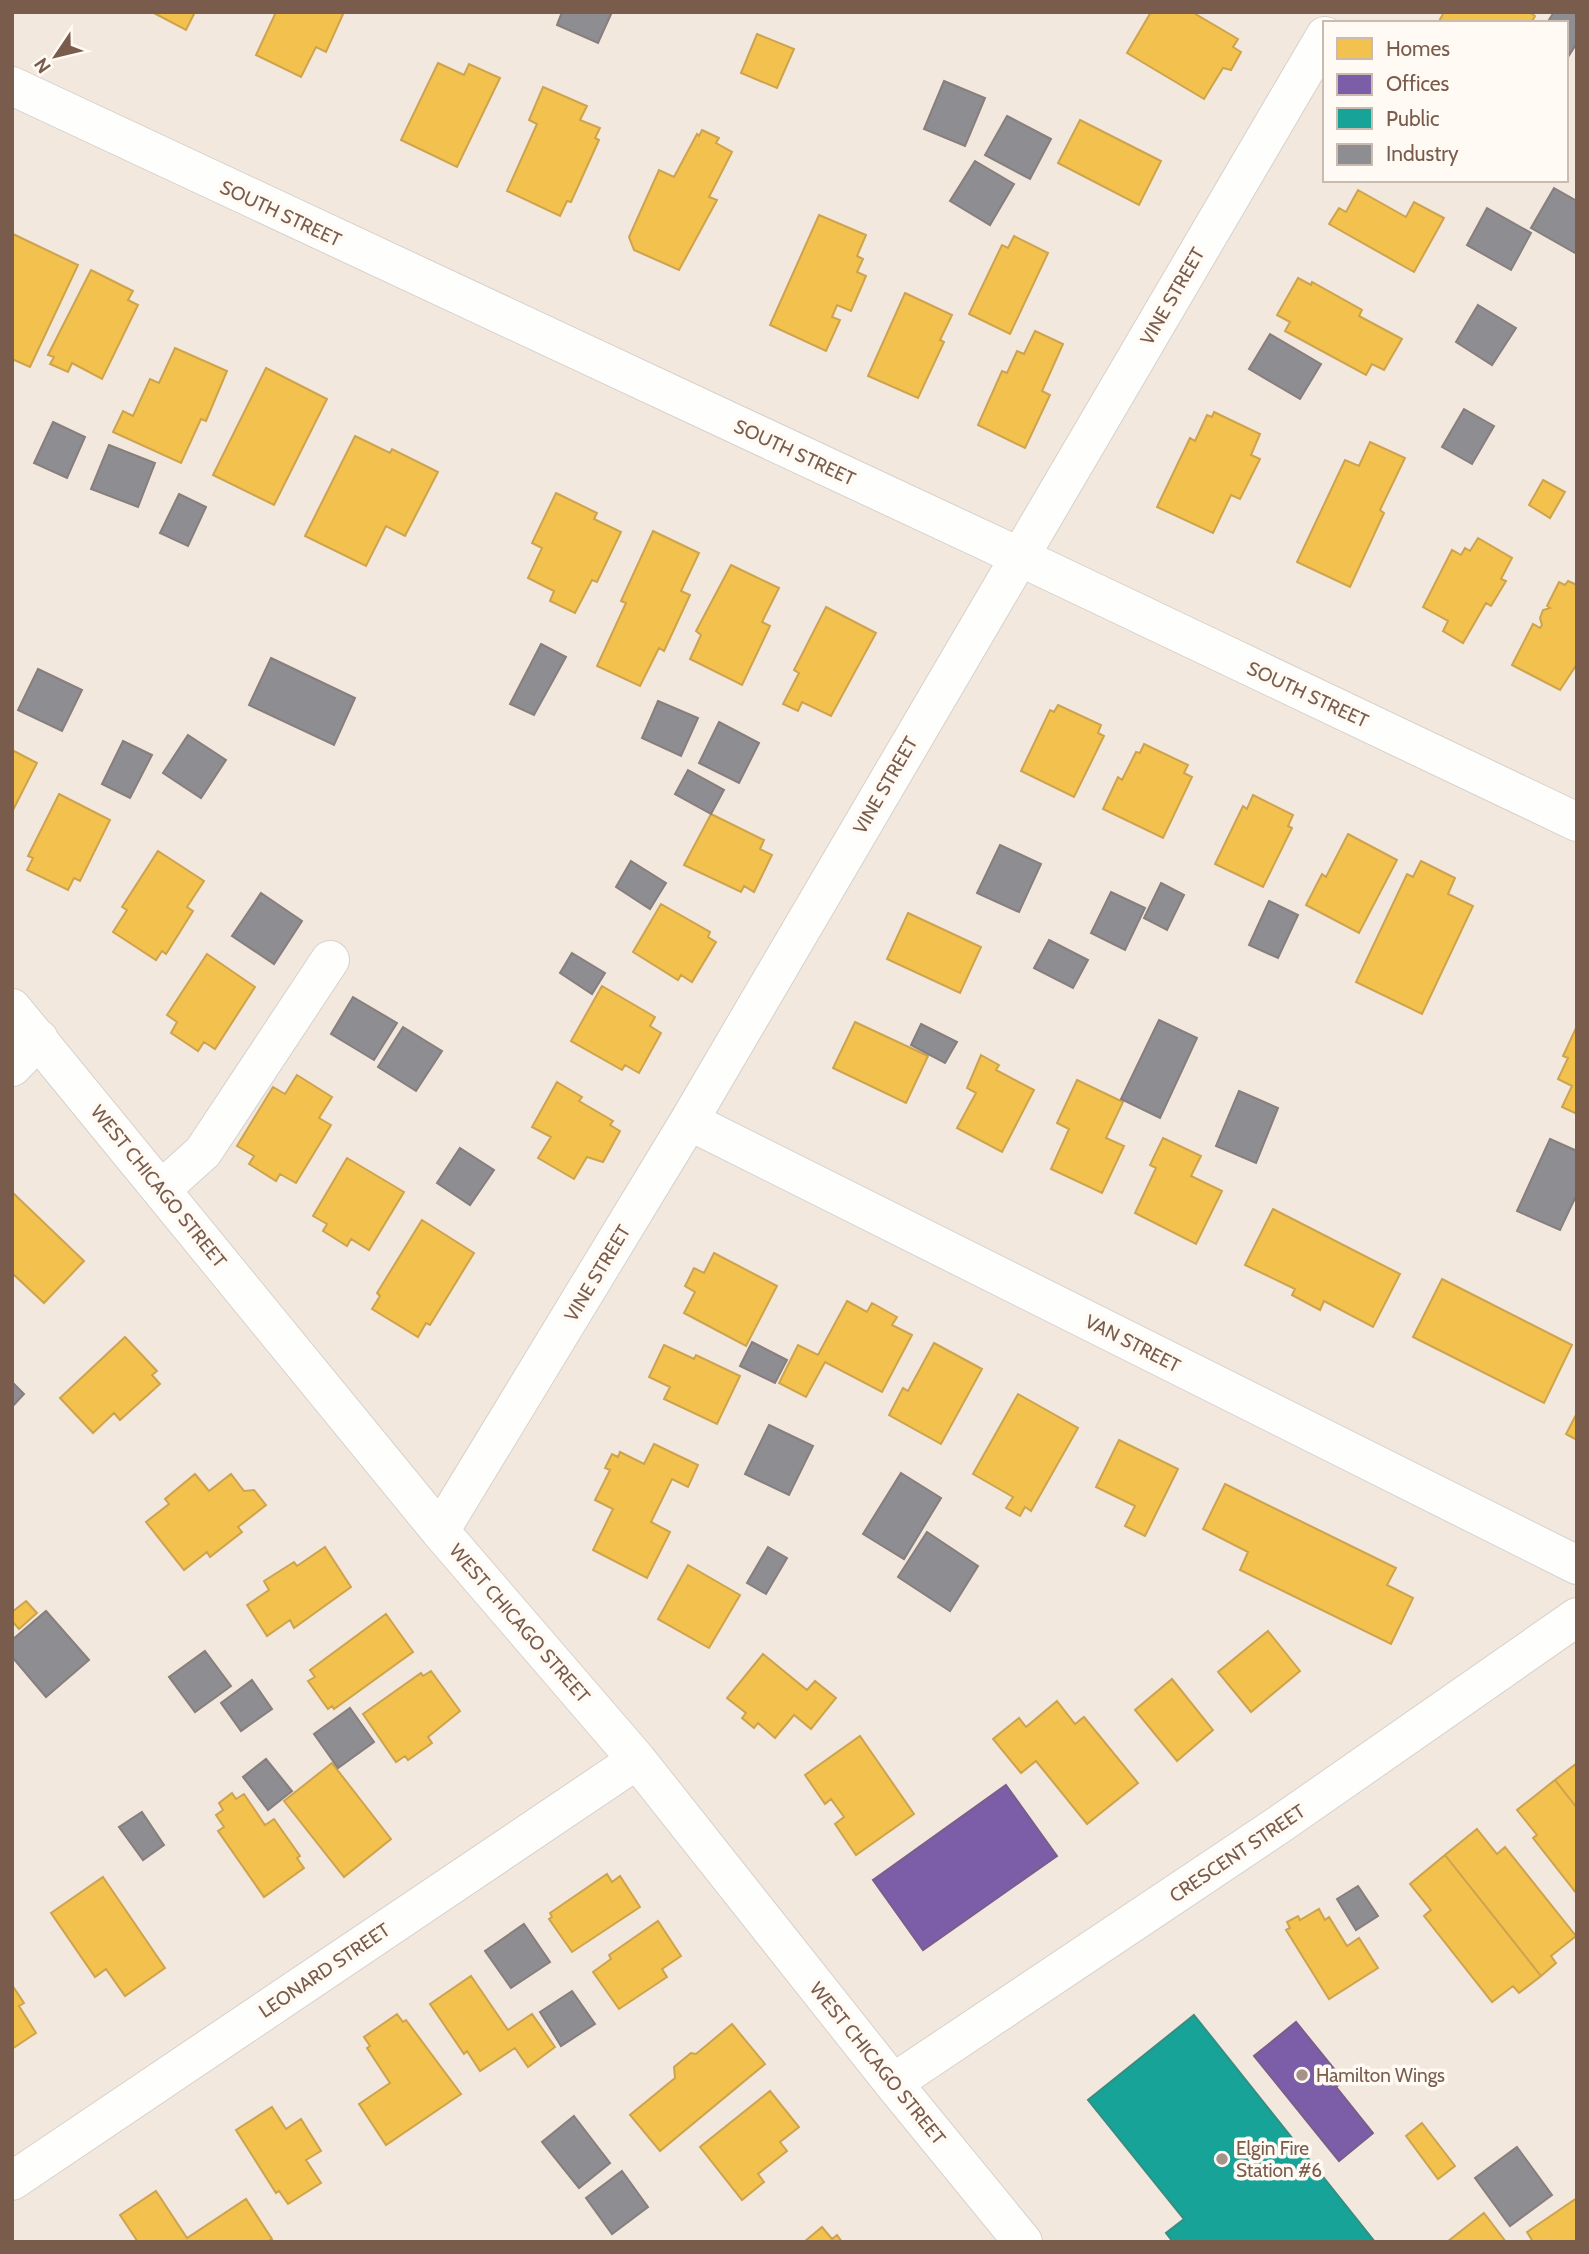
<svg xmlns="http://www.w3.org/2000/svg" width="1589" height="2254" viewBox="0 0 1589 2254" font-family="Cabin,sans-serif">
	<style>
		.residential { fill: #f2e8de; fill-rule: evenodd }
		.homes { fill: #f2c14e; stroke: #cea34e; stroke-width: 2 }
		.offices { fill: #7b5ea7; stroke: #7b5d8c; stroke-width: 2 }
		.public { fill: #17a398; stroke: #358e82; stroke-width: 2 }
		.industry { fill: #8d8d92; stroke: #877e7d; stroke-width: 2 }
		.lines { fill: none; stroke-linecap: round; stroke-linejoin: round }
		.minor-casing { stroke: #d7d1cb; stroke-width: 40 }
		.minor { stroke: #fefefd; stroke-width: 38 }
		.poi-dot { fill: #a69286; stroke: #fffaf3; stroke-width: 2.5 }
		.labels { text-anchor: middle; stroke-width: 7; stroke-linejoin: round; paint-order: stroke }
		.street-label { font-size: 19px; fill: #7a5c4d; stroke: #fffaf3 }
		.poi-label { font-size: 19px; fill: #7a5c4d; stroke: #fffaf3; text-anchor: start }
	</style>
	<rect width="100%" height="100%" fill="#f9f5f0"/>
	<path class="residential" d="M12 12H1577V2242H12ZM1325 23H1566V180H1325Z"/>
	<path class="homes" d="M152 12H195L186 30Z
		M276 12H344L326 52 316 47 301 77 256 55Z
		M1151 12H1192L1238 39 1233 47 1241 52 1231 70 1223 68 1204 99 1127 53Z
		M1444 12H1529L1535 16 1531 23H1438Z
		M757 34 794 49 777 88 741 73Z
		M438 63 464 75 469 64 500 78 457 167 401 140Z
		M543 87 587 106 580 120 600 128 595 138 599 140 571 202 567 201 560 216 507 191 537 124 529 120Z
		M1080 120 1161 161 1139 205 1058 163Z
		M702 130 719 138 716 143 732 152 709 197 717 200 679 270 634 250 629 237 659 170 674 177 697 134 699 136Z
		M1358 190 1406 217 1414 202 1444 218 1414 272 1329 224 1339 208 1346 212Z
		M819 215 866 235 857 256 863 259 857 272 866 276 851 311 837 305 832 317 840 320 826 351 770 325Z
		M13 234 78 265 30 367 12 359Z
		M1014 236 1048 253 1010 334 969 314 1002 245 1008 248Z
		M91 270 133 291 128 300 138 305 102 379 72 363 68 372 50 364 54 357 48 355Z
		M1298 278 1311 285 1312 282 1362 310 1359 316 1402 339 1384 370 1372 364 1366 375 1285 331 1290 322 1277 315Z
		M905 293 952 315 940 340 944 342 918 398 868 376Z
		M1035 331 1063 344 1042 391 1050 395 1025 448 978 425 1002 371 1007 373 1017 351 1024 354Z
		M175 348 227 371 206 421 201 419 181 463 113 432 123 411 133 416 150 379 159 383Z
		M266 368 327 399 274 505 213 475Z
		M1214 412 1260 434 1251 455 1260 459 1240 499 1231 495 1213 533 1157 507 1190 438 1195 441 1207 415 1212 417Z
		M355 436 390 453 392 449 438 472 405 536 386 526 366 566 305 536Z
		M1370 442 1405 458 1380 510 1384 513 1350 587 1297 562 1345 460 1359 466Z
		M1543 480 1565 492 1550 518 1529 505Z
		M556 493 597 513 594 519 621 532 597 582 592 580 575 613 550 601 554 591 528 578 542 548 532 543Z
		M653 531 699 553 681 591 690 595 664 651 659 648 640 686 597 666 626 603 621 601Z
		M1478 538 1512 558 1501 579 1506 581 1491 606 1486 603 1463 643 1443 631 1448 621 1423 607 1452 550 1461 555 1465 548 1470 551Z
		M731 565 779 588 762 622 770 626 742 685 690 659 701 635 696 631Z
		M1568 581 1577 585V664L1560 690 1512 665 1533 624 1540 628 1542 625 1540 618 1543 610 1550 608 1547 606 1559 582 1565 585Z
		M826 607 876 633 831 716 802 702 798 711 783 704 799 673 794 670Z
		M1058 705 1101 725 1098 733 1104 736 1074 797 1021 771 1050 710 1054 712Z
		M1144 744 1188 765 1184 773 1192 777 1163 838 1103 809 1118 777 1122 780 1136 752 1140 753Z
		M12 750 37 763 12 812Z
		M59 794 110 820 80 881 74 878 68 890 27 870 33 858 28 856Z
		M1253 795 1293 815 1288 826 1292 828 1263 887 1215 864 1243 806 1247 809Z
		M711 814 764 840 760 849 772 855 754 892 744 886 741 892 684 865Z
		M1348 834 1397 860 1359 933 1306 905 1322 874 1326 877Z
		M158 851 204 881 187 907 193 911 166 954 162 951 156 960 113 932 127 910 122 907Z
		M1421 861 1455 878 1448 894 1473 906 1422 1014 1356 982 1407 874 1413 877Z
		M661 904 710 932 708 937 716 942 692 982 681 975 678 980 633 952Z
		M908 913 981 947 960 993 887 959Z
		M207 954 255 987 215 1049 204 1042 198 1051 171 1033 177 1022 167 1015Z
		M602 986 655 1017 650 1026 661 1033 639 1073 625 1065 622 1070 571 1041Z
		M855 1022 928 1056 906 1103 833 1068Z
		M1577 1026V1114L1562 1107 1572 1086 1558 1079 1568 1058 1563 1056Z
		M981 1055 999 1065 996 1070 1034 1090 1002 1152 957 1128 976 1093 967 1088Z
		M297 1075 332 1097 319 1118 331 1125 296 1183 280 1174 276 1181 249 1164 254 1156 237 1146 273 1087 285 1094Z
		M1077 1080 1123 1102 1106 1138 1124 1146 1102 1193 1051 1169 1069 1129 1057 1123Z
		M557 1082 582 1097 579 1101 613 1121 610 1125 620 1131 603 1162 587 1157 574 1179 538 1158 551 1137 532 1127Z
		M1163 1138 1201 1156 1191 1176 1222 1191 1196 1244 1135 1213 1156 1168 1150 1165Z
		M347 1158 404 1192 369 1250 351 1239 347 1246 323 1231 327 1224 313 1216Z
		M12 1192 84 1261 44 1303 12 1273Z
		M1273 1209 1400 1274 1373 1327 1324 1301 1320 1310 1292 1295 1295 1289 1245 1265Z
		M422 1220 474 1253 430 1325 426 1323 418 1337 372 1309 380 1296 377 1293Z
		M714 1253 777 1286 746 1346 684 1313 695 1292 685 1286 694 1268 704 1273Z
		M1442 1279 1572 1345 1544 1403 1413 1337Z
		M847 1301 867 1312 872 1303 897 1317 892 1325 912 1335 882 1392 825 1362 806 1397 779 1383 798 1345 818 1355Z
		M125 1337 157 1371 152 1375 160 1384 120 1420 114 1413 93 1433 60 1398Z
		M934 1343 982 1369 941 1444 889 1415 903 1388 908 1391Z
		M664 1345 694 1359 696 1355 740 1376 717 1424 664 1399 670 1387 649 1377Z
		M1018 1394 1078 1428 1031 1511 1025 1507 1020 1516 1006 1508 1013 1497 973 1474Z
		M1577 1413V1440L1566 1434Z
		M1119 1440 1178 1469 1145 1536 1125 1526 1135 1506 1096 1487Z
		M654 1444 698 1465 688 1487 672 1479 651 1522 670 1532 647 1578 593 1550 613 1509 595 1500 610 1470 605 1468 612 1454 618 1457 620 1452 644 1464Z
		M195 1474 209 1491 231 1474 244 1491 254 1490 266 1505 238 1527 242 1532 210 1557 207 1552 184 1570 146 1522 169 1504 165 1499Z
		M1225 1484 1396 1568 1387 1585 1413 1598 1391 1644 1240 1570 1248 1552 1203 1529Z
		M325 1547 351 1587 294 1628 290 1620 267 1636 247 1605 269 1590 264 1581 294 1562 297 1566Z
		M688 1565 740 1595 709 1648 658 1619Z
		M26 1601 37 1613 19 1629 12 1621V1612Z
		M386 1614 413 1652 334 1709 332 1706 328 1709 308 1681 315 1677 310 1670Z
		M1268 1631 1300 1671 1251 1712 1218 1672Z
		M763 1654 807 1690 815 1681 836 1698 811 1729 794 1715 775 1738 758 1723 754 1728 742 1718 746 1713 727 1698Z
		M431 1671 460 1711 428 1737 432 1743 408 1760 405 1756 396 1762 363 1714 421 1673 423 1676Z
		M1172 1679 1213 1730 1177 1761 1135 1710Z
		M1057 1701 1075 1724 1084 1717 1138 1783 1087 1824 1036 1761 1021 1773 993 1739 1019 1718 1026 1727Z
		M860 1736 914 1814 856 1855 835 1824 844 1817 831 1799 825 1804 805 1775Z
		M332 1763 391 1839 344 1877 284 1801Z
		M1577 1763V1808L1555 1780Z
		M1555 1780 1577 1808V1894L1533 1838 1537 1835 1517 1810Z
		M232 1793 236 1799 244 1794 265 1825 274 1819 300 1856 297 1858 304 1868 264 1897 218 1831 224 1827 216 1815 223 1810 219 1803Z
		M1477 1829 1497 1854 1505 1847 1576 1936 1551 1956 1556 1963 1541 1976 1445 1855Z
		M1445 1855 1541 1976 1519 1993 1513 1986 1492 2002 1424 1916 1431 1910 1410 1884Z
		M607 1874 612 1882 620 1876 640 1907 572 1952 549 1919 552 1917 550 1913Z
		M103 1877 165 1968 125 1996 106 1969 95 1977 51 1913Z
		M1319 1909 1325 1920 1329 1917 1347 1946 1359 1938 1378 1968 1329 1999 1286 1930 1290 1928 1287 1922 1298 1916 1300 1920Z
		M658 1921 681 1956 662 1969 667 1977 619 2009 593 1972 611 1959 609 1955Z
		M471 1976 508 2030 532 2014 555 2047 528 2067 515 2048 480 2071 467 2051 464 2054 430 2004Z
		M12 1985 24 2003 19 2006 36 2033 12 2049Z
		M397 2014 403 2022 406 2020 461 2094 386 2145 359 2104 390 2083 367 2048 370 2046 364 2037Z
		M732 2024 765 2064 660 2151 630 2115 675 2078 674 2067 691 2053 696 2054Z
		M770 2091 799 2127 780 2142 787 2151 758 2174 764 2182 742 2200 700 2147Z
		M272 2107 286 2129 301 2119 321 2151 306 2160 321 2183 288 2204 279 2191 276 2193 236 2130Z
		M1422 2123 1455 2166 1438 2179 1406 2136Z
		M156 2191 187 2238 246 2199 272 2239 267 2242H138L120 2215Z
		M1577 2198V2242H1533L1527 2232Z
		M1484 2213 1506 2242H1447Z
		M822 2227 832 2239 837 2235 842 2242H804Z"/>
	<path class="offices" d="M1006 1785 1057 1856 923 1950 873 1880Z
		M1296 2022 1344 2081 1336 2087 1373 2133 1339 2161 1254 2056Z"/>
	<path class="public" d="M1194 2015 1375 2242H1173L1166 2233 1184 2219 1088 2100Z"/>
	<path class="industry" d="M562 12H612L598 43 557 25Z
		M1554 12H1577V43L1566 60V23H1547Z
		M944 81 985 98 965 146 924 129Z
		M1007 116 1051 139 1030 179 985 155Z
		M975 161 1014 184 990 225 950 201Z
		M1554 188 1577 201V254L1531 228Z
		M1487 208 1531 233 1511 270 1467 245Z
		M1478 305 1516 328 1492 365 1456 342Z
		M1270 334 1321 364 1300 399 1249 369Z
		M1464 409 1494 426 1472 464 1442 447Z
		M53 422 85 437 67 478 34 463Z
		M109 445 155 463 138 507 91 489Z
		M179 494 206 507 188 546 160 533Z
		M541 644 566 657 534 715 510 704Z
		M271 658 355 698 334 745 249 705Z
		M38 669 82 690 62 731 18 710Z
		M658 701 698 718 681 756 642 738Z
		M719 722 759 743 739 783 699 763Z
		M188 735 226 760 201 798 163 773Z
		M123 741 152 755 130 798 102 784Z
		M688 770 724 790 711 814 675 794Z
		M1000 845 1041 864 1019 912 977 893Z
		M631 861 666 883 650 909 616 887Z
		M1161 883 1184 895 1167 930 1144 918Z
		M1111 892 1145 908 1125 950 1091 933Z
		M261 893 302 921 274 964 232 936Z
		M1269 901 1298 915 1278 958 1249 945Z
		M1049 940 1088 960 1073 988 1034 968Z
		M572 953 605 973 592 994 560 973Z
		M353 997 397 1023 374 1060 331 1034Z
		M1159 1020 1197 1038 1160 1118 1121 1099Z
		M921 1024 957 1042 945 1063 911 1045Z
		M403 1027 442 1051 416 1091 378 1067Z
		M1239 1091 1278 1108 1256 1163 1216 1146Z
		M1550 1139 1577 1151V1194L1560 1230 1517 1211Z
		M460 1148 494 1170 470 1205 437 1183Z
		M752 1342 787 1360 775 1383 740 1366Z
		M12 1382 24 1394 12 1407Z
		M769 1425 813 1446 789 1495 745 1474Z
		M901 1473 941 1498 904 1559 863 1534Z
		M927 1532 978 1566 950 1611 898 1577Z
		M768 1547 787 1558 766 1594 747 1583Z
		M46 1611 89 1660 46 1697 12 1657V1640Z
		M205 1651 231 1686 195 1712 169 1677Z
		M252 1680 272 1709 241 1731 221 1703Z
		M350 1708 374 1742 338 1768 314 1734Z
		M266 1759 292 1791 268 1810 243 1777Z
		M142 1812 164 1845 143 1860 119 1827Z
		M1358 1886 1378 1916 1356 1930 1337 1899Z
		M524 1924 550 1962 511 1988 485 1951Z
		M572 1991 595 2024 561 2046 540 2012Z
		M574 2116 610 2163 579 2188 542 2142Z
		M1517 2147 1552 2195 1510 2226 1475 2178Z
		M622 2171 648 2207 612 2234 586 2198Z"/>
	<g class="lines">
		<g class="minor-casing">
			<path id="minor" d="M12 86 1020 557 1577 822
				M12 1008 440 1531 637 1760 893 2083 1023 2242
				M12 1067 39 1039
				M689 1121 1577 1565
				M162 1189 203 1152 330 960
				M440 1531 689 1121 1325 36
				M893 2083 1280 1824 1577 1617
				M12 2181 637 1760"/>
		</g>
		<use href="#minor" class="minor"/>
	</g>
	<g class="poi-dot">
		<circle cx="1302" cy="2075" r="7"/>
		<circle cx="1222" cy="2159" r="7"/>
	</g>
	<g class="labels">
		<g class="street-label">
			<text transform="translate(281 213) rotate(25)" y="7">SOUTH STREET</text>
			<text transform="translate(1172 296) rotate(-60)" y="7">VINE STREET</text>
			<text transform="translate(795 452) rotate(25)" y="7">SOUTH STREET</text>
			<text transform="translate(1308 694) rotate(25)" y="7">SOUTH STREET</text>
			<text transform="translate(885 785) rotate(-60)" y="7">VINE STREET</text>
			<text transform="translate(159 1186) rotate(51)" y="7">WEST CHICAGO STREET</text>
			<text transform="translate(597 1273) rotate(-59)" y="7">VINE STREET</text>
			<text transform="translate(1133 1343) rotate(27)" y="7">VAN STREET</text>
			<text transform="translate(520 1623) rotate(49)" y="7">WEST CHICAGO STREET</text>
			<text transform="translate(1237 1853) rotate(-34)" y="7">CRESCENT STREET</text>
			<text transform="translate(324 1970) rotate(-34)" y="7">LEONARD STREET</text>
			<text transform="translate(878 2063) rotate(51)" y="7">WEST CHICAGO STREET</text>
		</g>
		<g class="poi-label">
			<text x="1316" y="2082">Hamilton Wings</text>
			<text x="1236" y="2155">Elgin Fire<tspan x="1236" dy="22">Station #6</tspan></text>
		</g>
	</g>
	<rect width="1589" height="2254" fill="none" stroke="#7a5c4d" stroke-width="28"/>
	<rect x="1323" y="21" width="245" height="161" fill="#fffaf3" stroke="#cabbb1" stroke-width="2"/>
	<rect x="1337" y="38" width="35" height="21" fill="#f2c14e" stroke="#cabbb1" stroke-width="2"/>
	<text x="1386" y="56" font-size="21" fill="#7a5c4d">Homes</text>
	<rect x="1337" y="74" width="35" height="21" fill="#7b5ea7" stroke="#cabbb1" stroke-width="2"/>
	<text x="1386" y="91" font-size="21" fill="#7a5c4d">Offices</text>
	<rect x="1337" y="108" width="35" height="21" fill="#17a398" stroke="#cabbb1" stroke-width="2"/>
	<text x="1386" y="126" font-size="21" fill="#7a5c4d">Public</text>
	<rect x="1337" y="144" width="35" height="21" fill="#8d8d92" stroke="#cabbb1" stroke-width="2"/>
	<text x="1386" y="161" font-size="21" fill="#7a5c4d">Industry</text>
	<g transform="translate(56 56) rotate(235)" stroke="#fffaf3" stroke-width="5" paint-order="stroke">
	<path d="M0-5L12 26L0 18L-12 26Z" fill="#7a5c4d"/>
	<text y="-10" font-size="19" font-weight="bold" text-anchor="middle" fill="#7a5c4d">N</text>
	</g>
</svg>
